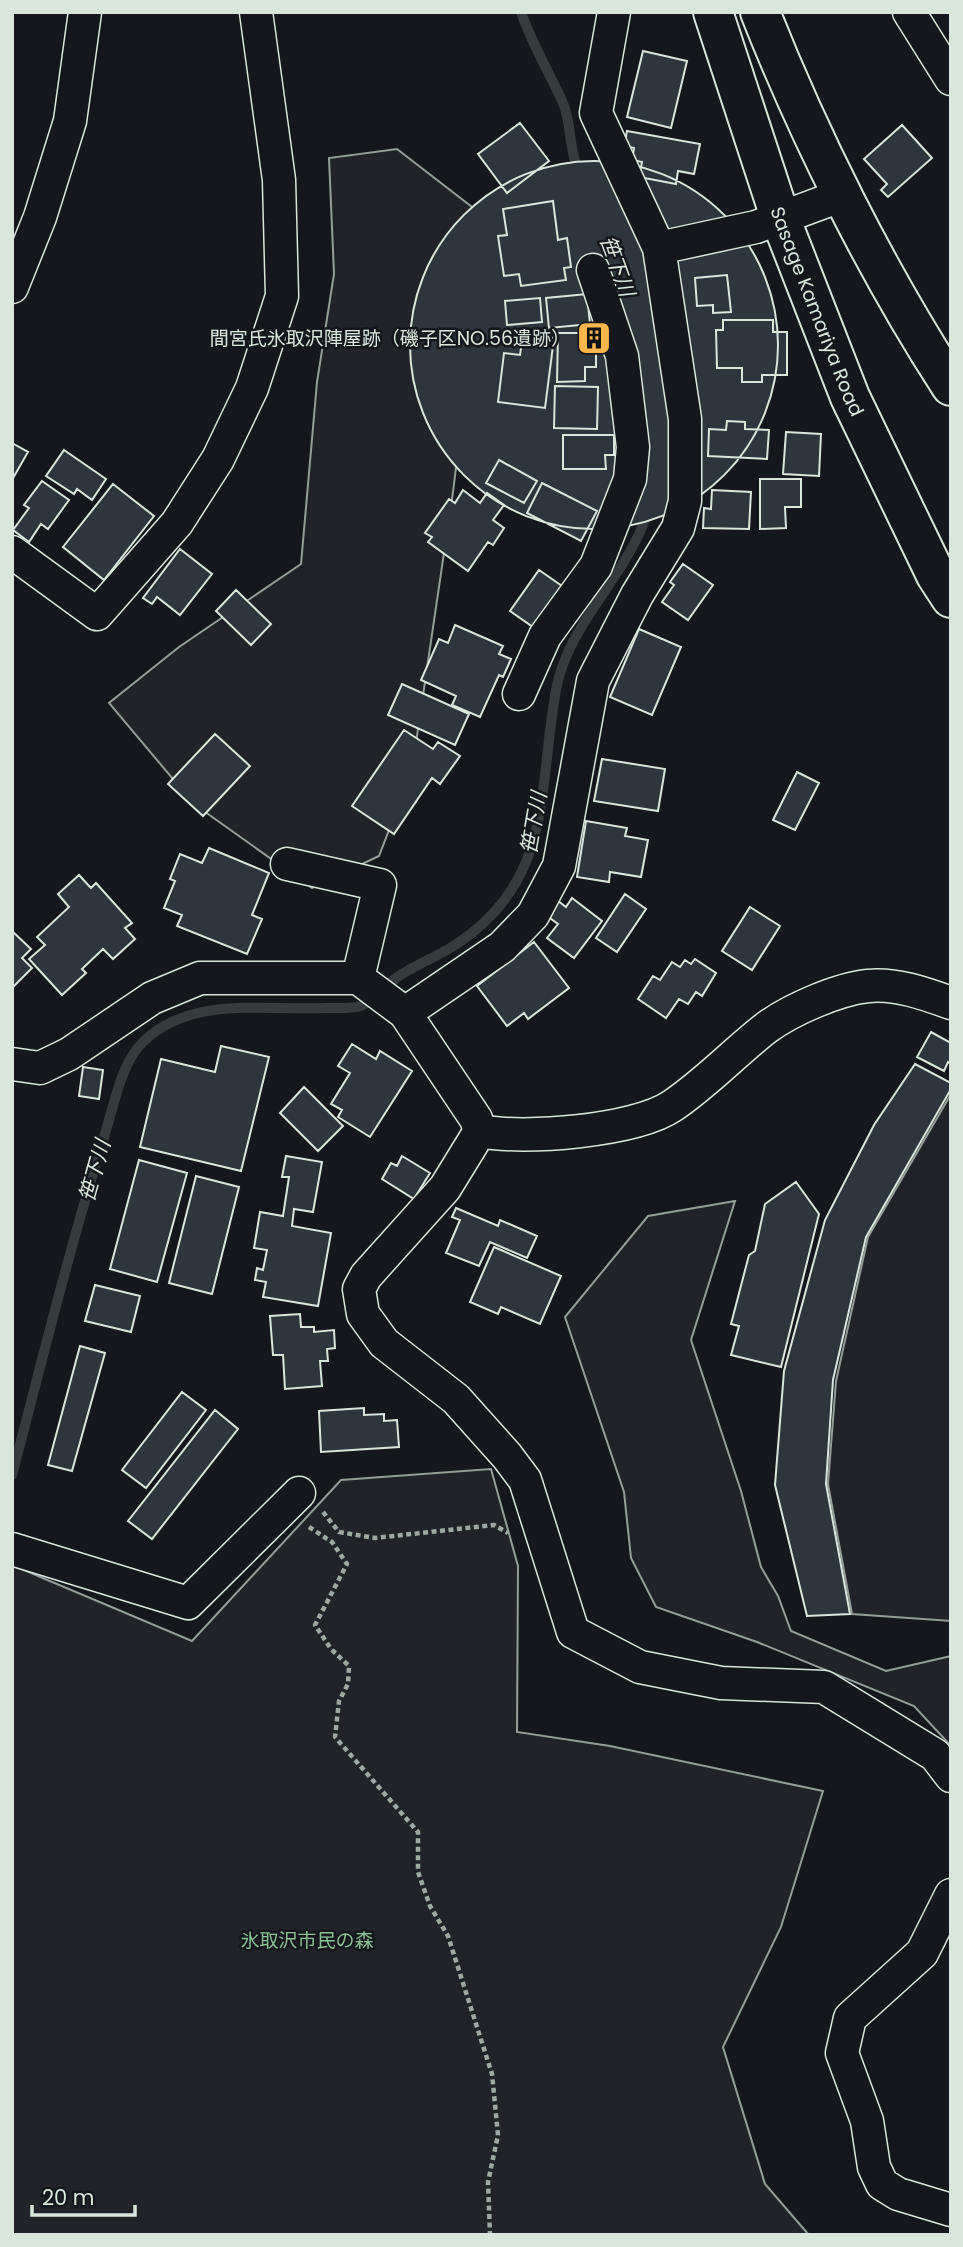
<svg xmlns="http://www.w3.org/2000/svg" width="963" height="2247" viewBox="0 0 963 2247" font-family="Poppins,'Noto Sans JP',sans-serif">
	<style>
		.green { fill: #202428; stroke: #939e99; stroke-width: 2 }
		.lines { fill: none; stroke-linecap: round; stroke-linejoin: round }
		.stream { stroke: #363b3e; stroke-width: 10 }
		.building { fill: #2c363c; stroke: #d8e6dc; stroke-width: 2 }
		.minor-casing { stroke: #d8e6dc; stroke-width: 35 }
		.tertiary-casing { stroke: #d8e6dc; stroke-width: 42 }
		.path { stroke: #9da8a2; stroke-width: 4.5; stroke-dasharray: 5 3.5; stroke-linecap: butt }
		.minor { stroke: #14181c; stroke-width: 32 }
		.tertiary { stroke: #14181c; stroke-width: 38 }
		.labels { text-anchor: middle; stroke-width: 5; stroke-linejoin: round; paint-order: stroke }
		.street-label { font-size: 19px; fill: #d8e6dc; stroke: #14181c }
		.poi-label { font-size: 19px; fill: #d8e6dc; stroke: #14181c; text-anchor: end }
		.park-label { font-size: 19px; fill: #8ac095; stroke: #14181c }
		.water-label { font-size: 21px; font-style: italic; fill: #d8e6dc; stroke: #14181c }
	</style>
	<rect width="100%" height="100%" fill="#14181c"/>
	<path class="green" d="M397 149 472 207 475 312 453 492 412 770 379 856 312 888 194 804 109 703 179 647 301 564 317 382 334 274 329 158Z
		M951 1094V1621L852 1614 828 1484 836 1381 868 1237Z
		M735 1201 691 1340 741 1491 761 1567 778 1596 791 1631 886 1671 951 1656V1746L914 1706 757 1642 656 1607 631 1558 624 1492 565 1317 648 1216Z
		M491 1469 518 1566 517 1732 610 1746 823 1791 781 1927 723 2047 765 2184 809 2235H12V1565L192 1641 341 1480Z"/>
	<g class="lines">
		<path class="stream" d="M12 1475C42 1361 70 1246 105 1134 114 1105 121 1063 143 1042 191 995 263 1011 324 1008 335 1008 351 1009 361 1006 373 1001 386 986 396 978 413 966 434 958 452 947 554 882 537 796 556 690 568 623 626 578 647 514 664 461 644 335 626 281 613 241 591 204 576 164 569 145 571 121 563 103 549 72 532 44 521 12"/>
	</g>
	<path class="building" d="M643 51 687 61 671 128 627 117Z
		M520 123 549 161 507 193 478 154Z
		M902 125 932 158 888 197 881 190 887 184 864 159Z
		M627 131 700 144 694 174 678 171 676 184 639 177 642 162 632 160 634 148 624 146Z
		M410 345a184 184 0 1 1 368 0a184 184 0 1 1-368 0Z
		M553 201 558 240 567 238 571 267 564 268 566 280 521 286 519 274 504 276 498 236 507 235 503 209Z
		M727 275 731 312 713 313V305L697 306 695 278Z
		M587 294 590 324 549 328 546 298Z
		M540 298 542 322 507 325 505 301Z
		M723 320H773V332H787V375H762V382H742V368H717L716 330H723Z
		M558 333H596V367H585V381L557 382Z
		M523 334 554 338 545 408 498 402 504 353 520 355Z
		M555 386 598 387 597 429 554 428Z
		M727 421 745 422V429L769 430 767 459 708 456 709 429 726 430Z
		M786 432 821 434 819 476 783 474Z
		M563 435H614V455H605L606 469H563Z
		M12 443 28 452 12 480Z
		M64 450 106 479 92 500 77 489 74 494 46 476Z
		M499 460 537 481 524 503 486 483Z
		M760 479H801V507H785L786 528 760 529Z
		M42 481 69 500 48 529 41 524 29 542 13 530 29 508 24 505Z
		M542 483 597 511 581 541 527 513Z
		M113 484 154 516 104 580 63 547Z
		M463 490 480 503 487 493 504 505 493 520 504 528 493 545 488 542 468 571 428 542 432 537 425 533 449 499 455 503Z
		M712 490 751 492 749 529 703 528 704 508 711 509Z
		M180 549 212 574 180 615 157 597 152 604 143 598Z
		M683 564 713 585 688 620 662 602 674 585 670 582Z
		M539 570 562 586 533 627 510 611Z
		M236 590 271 624 251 645 216 611Z
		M455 625 503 646 499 654 511 659 503 677 499 675 480 717 452 705 456 696 421 680 439 639 448 643Z
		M639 629 681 647 652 715 610 697Z
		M402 684 469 714 455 745 388 715Z
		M404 730 433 749 438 742 460 756 440 784 432 778 394 834 352 806Z
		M215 734 250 766 203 816 168 784Z
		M602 759 665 769 658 811 594 801Z
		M797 772 819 783 795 830 773 820Z
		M586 821 627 828 625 836 648 840 641 877 610 872 609 882 577 877Z
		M209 848 269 873 252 915 262 919 247 954 177 926 182 915 164 908 175 881 170 879 180 854 202 863Z
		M79 875 91 888 96 883 132 923 125 928 135 939 113 959 103 949 82 969 86 973 62 995 29 959 45 945 37 937 69 907 58 894Z
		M625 894 646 909 617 952 596 938Z
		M572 898 602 921 574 958 547 938 558 924 547 916 558 901 566 907Z
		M750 907 780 926 752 970 722 951Z
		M12 931 31 949 22 958 32 968 12 988Z
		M534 942 569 988 528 1019 524 1013 507 1026 477 986Z
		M695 959 716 973 702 996 696 992 688 1004 679 999 666 1018 638 999 653 976 660 980 672 962 680 967 685 960 691 964Z
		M931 1032 951 1043V1064L948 1062 944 1071 917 1057Z
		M352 1044 376 1059 380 1051 412 1071 370 1137 338 1117 342 1110 331 1104 350 1073 338 1066Z
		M221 1046 269 1057 241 1171 140 1147 161 1059 215 1072Z
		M915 1064 951 1083V1089L866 1237 833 1380 826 1484 850 1614 807 1616 775 1485 784 1371 825 1220 874 1125Z
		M83 1067 103 1070 99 1099 79 1096Z
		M304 1087 343 1126 318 1151 280 1113Z
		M286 1156 322 1162 313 1212 294 1209 292 1226 331 1233 318 1306 263 1297 266 1282 255 1280 257 1268 263 1270 267 1250 254 1248 260 1212 283 1216 289 1177H282Z
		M402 1156 430 1173 414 1199 382 1179 391 1163 397 1166Z
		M139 1160 187 1173 157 1282 110 1269Z
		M196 1176 239 1187 212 1294 169 1283Z
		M796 1182 819 1214 781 1367 731 1355 739 1326 731 1324 749 1255 755 1251 765 1204Z
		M456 1208 498 1226 500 1220 537 1236 527 1258 490 1242 479 1266 446 1253 460 1220 452 1217Z
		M494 1247 561 1276 540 1324 501 1307 498 1314 470 1302Z
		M95 1285 140 1296 131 1332 85 1321Z
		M300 1314 301 1327H314V1332L334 1330 335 1348 327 1349 328 1361H320L322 1386 285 1389 283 1355H273L270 1316Z
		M80 1346 105 1353 72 1471 48 1465Z
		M182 1392 206 1410 146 1488 122 1470Z
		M364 1408V1415L384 1414V1421L397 1420 399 1447 321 1452 319 1411Z
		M215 1410 238 1429 152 1539 128 1521Z"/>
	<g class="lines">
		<g class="minor-casing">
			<path id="minor" d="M909 12 951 79
				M659 248 756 227 843 195
				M12 287 40 217 70 121 85 12
				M12 552 97 614 177 523 218 459 252 388 282 296 279 180 256 12
				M519 694 545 636 596 566 630 479 633 447 622 356 593 270
				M287 864 380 885 358 978
				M405 1013 502 947 533 915 559 866 593 681 637 595 678 528 685 501V419L659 248 596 113 614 12
				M12 1064 40 1068 69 1054 152 998 200 978H358L405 1013 476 1119 480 1131 445 1188 366 1276 359 1289 363 1314 384 1343 456 1399 507 1456 525 1480 573 1632 640 1667 721 1683 824 1687 935 1755 951 1776
				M480 1131C523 1140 635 1131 672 1106 705 1084 734 1053 766 1028 790 1010 838 989 868 986 896 983 926 994 951 1003
				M12 1549 188 1603 299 1493
				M951 1895 922 1953 850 2018 842 2053 867 2121 874 2167 882 2184 898 2194 951 2210"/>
		</g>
		<g class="tertiary-casing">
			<g id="tertiary">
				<path id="s1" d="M713 12 781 220 850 397 936 575 951 598"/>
				<path d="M760 12C810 138 877 272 951 386"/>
			</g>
		</g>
		<path class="path" d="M323 1512 339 1532 375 1538 494 1525 508 1533
			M309 1527 332 1542 347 1564 315 1625 331 1649 349 1666 348 1684 339 1701 335 1737 418 1832V1872L430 1906 448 1936 492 2074 498 2135 488 2182 490 2235"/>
		<use href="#minor" class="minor"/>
		<use href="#tertiary" class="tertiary"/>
	</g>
	<defs>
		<g id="building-square" transform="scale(1.75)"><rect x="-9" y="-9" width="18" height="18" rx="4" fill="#ffb74d" stroke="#14181c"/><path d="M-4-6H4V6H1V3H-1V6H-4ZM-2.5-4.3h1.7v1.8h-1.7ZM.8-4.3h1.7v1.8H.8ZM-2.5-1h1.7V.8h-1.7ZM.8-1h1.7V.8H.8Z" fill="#111"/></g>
	</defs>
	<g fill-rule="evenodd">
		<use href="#building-square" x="594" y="338"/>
	</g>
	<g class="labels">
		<g class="street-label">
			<text dy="7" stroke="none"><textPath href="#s1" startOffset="317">Sasage Kamariya Road</textPath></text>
		</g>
		<g class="poi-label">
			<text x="570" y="345">間宮氏氷取沢陣屋跡（磯子区NO.56遺跡）</text>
		</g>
		<g class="park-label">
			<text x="307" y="1947">氷取沢市民の森</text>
		</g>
		<g class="water-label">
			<text transform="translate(617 266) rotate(70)" y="7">笹下川</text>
			<text transform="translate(534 823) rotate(-80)" y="7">笹下川</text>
			<text transform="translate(95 1171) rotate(-74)" y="7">笹下川</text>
		</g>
	</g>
	<rect width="963" height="2247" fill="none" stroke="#d8e6dc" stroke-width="28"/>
	<path d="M32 2205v10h103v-10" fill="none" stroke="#d8e6dc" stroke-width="3.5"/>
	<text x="42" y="2205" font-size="21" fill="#d8e6dc" stroke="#14181c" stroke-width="5" paint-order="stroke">20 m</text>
</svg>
